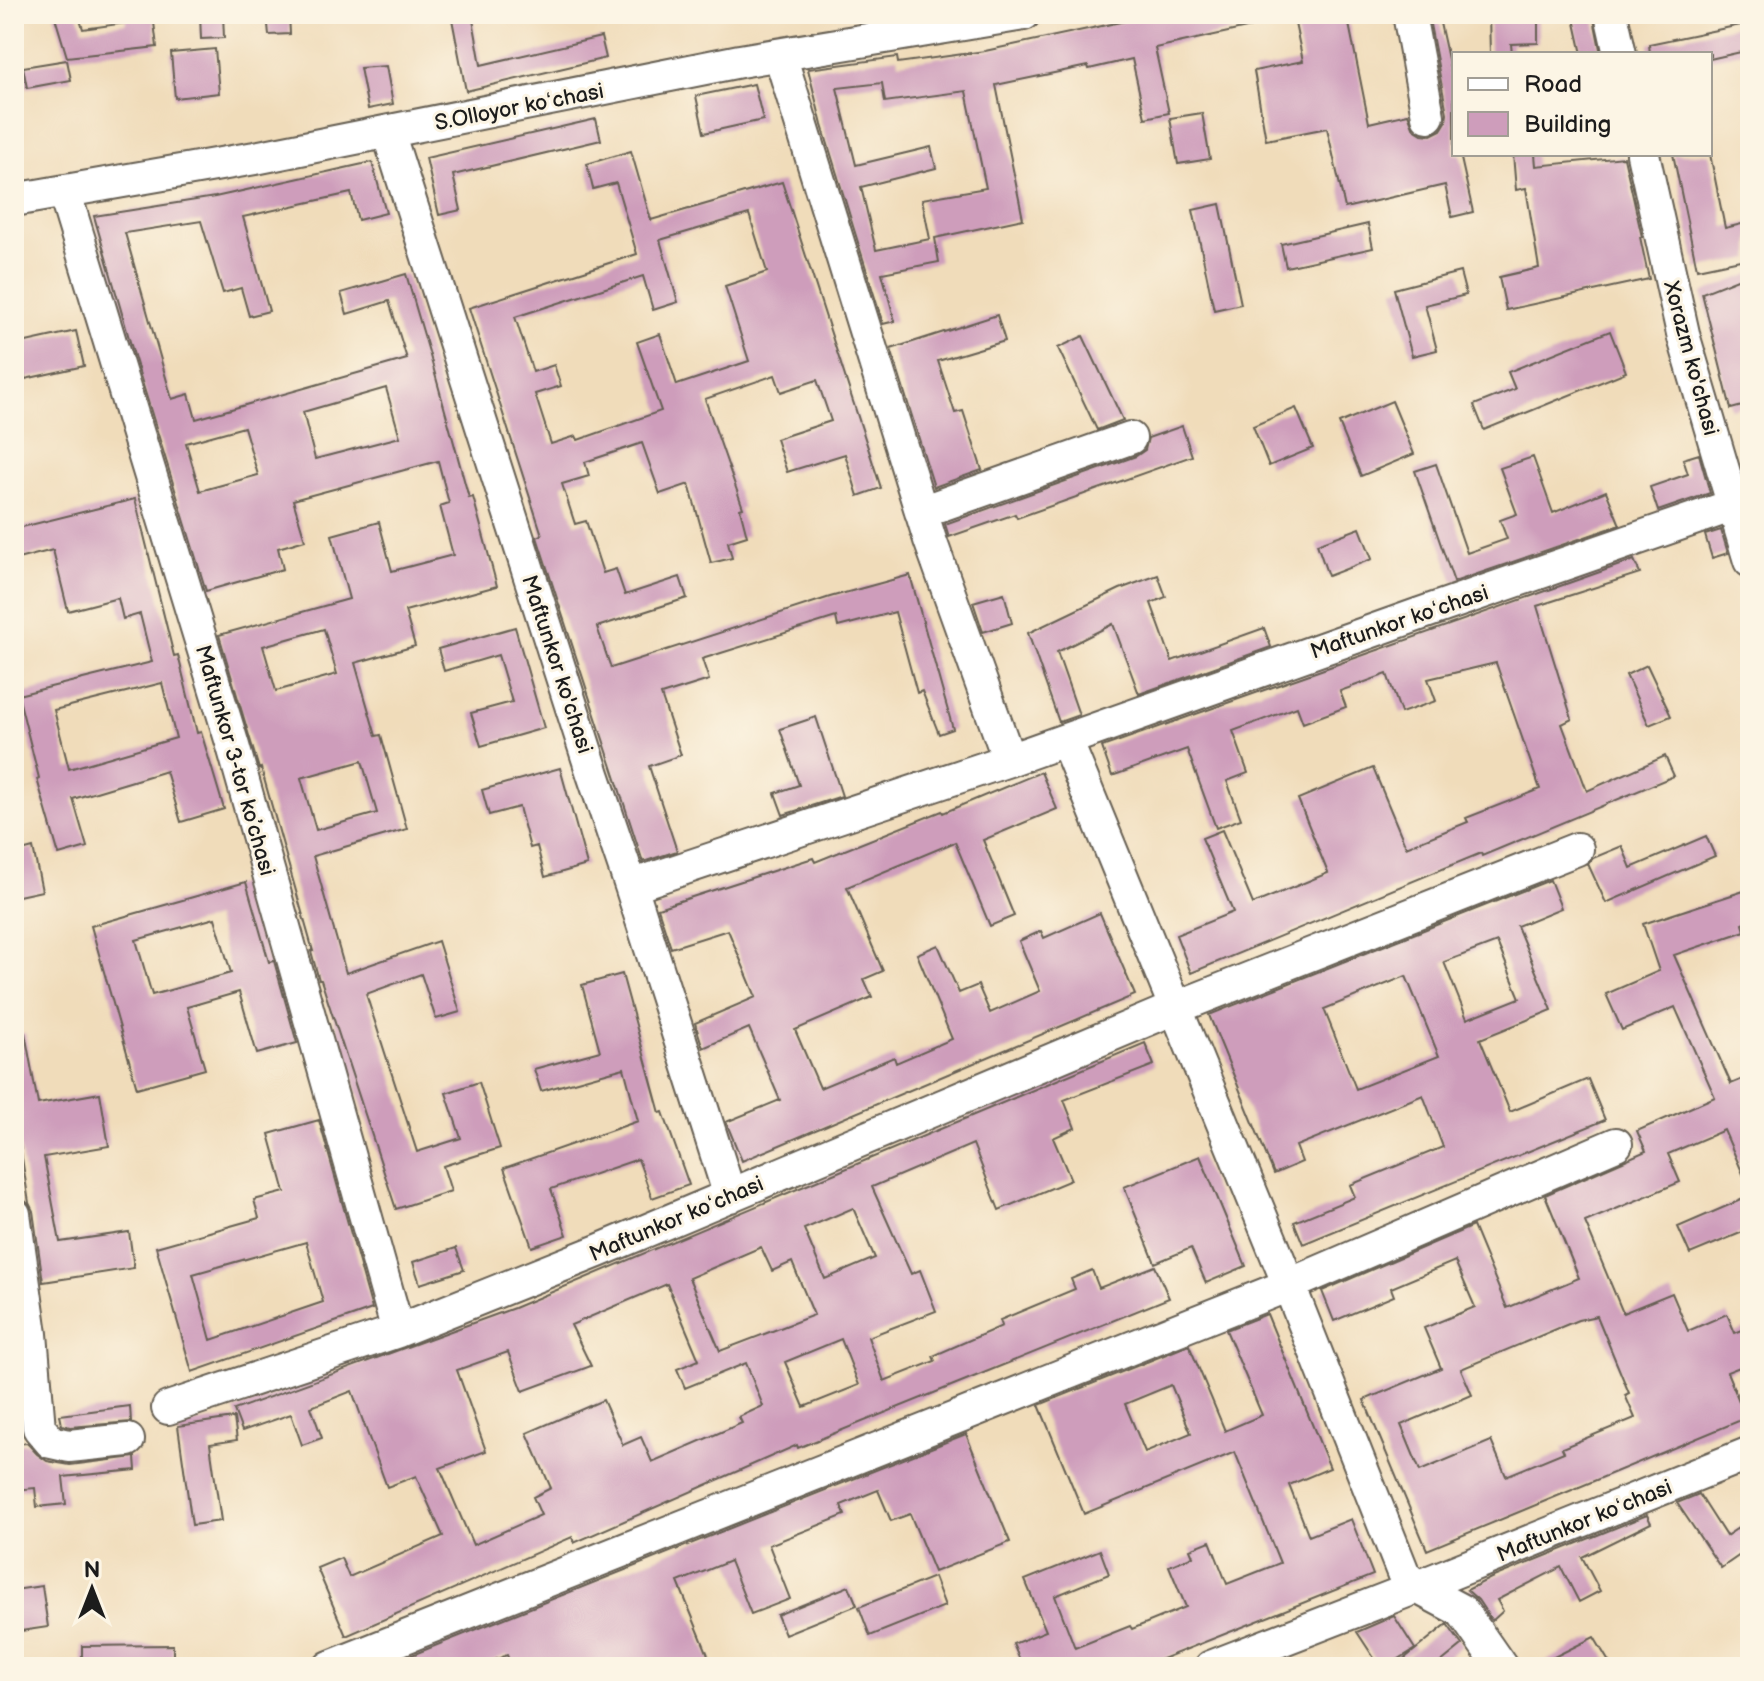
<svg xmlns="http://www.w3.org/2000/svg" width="1764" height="1681" viewBox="0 0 1764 1681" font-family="'Balsamiq Sans',sans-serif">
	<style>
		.building { fill: #ce9dbb; fill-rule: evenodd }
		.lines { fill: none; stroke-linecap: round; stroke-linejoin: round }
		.minor-casing { stroke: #665f53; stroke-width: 36 }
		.minor { stroke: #fff; stroke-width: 32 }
		.labels { text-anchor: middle; stroke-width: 6; stroke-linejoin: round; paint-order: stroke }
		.street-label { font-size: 22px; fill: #1c1c1c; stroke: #fcf5e5 }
	</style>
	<rect width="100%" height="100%" fill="#fcf5e5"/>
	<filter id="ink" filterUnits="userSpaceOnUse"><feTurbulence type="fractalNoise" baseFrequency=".0125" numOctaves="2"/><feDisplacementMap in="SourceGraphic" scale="16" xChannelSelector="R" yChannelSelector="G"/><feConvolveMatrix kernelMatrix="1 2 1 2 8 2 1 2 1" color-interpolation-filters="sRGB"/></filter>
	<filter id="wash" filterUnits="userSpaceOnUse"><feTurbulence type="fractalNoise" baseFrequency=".006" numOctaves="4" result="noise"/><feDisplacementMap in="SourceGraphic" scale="32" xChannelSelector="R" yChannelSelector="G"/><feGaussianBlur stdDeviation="1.8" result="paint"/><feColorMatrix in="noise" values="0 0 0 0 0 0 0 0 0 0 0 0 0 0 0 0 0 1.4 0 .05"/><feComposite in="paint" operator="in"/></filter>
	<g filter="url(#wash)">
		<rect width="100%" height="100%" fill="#f0dcba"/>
		<g id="blocks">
			<path class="building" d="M54 14H78L83 29 126 23 125 14H153L157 47 67 57Z
				M200 14H223L224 38 201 39Z
				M267 14H289L290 34 269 35Z
				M451 14H472L481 65 601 37 606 58 466 91Z
				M1158 14H1264L1265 24 1155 48 1169 113 1145 118 1132 59 1089 69 1088 66 996 85 1023 219 935 238 939 262 882 273 895 321 883 324 822 125 808 69 897 57 898 63 985 51ZM882 83 885 102 966 91 986 188 922 199 930 239 876 250 861 187 936 168 931 147 856 165 837 88Z
				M1293 14H1347L1369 123 1408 114 1414 129 1422 134 1431 135 1441 130 1446 122 1447 113 1428 14H1438L1454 86V154H1460L1473 212 1452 217 1445 185 1345 208 1327 128 1266 140 1254 71 1303 61Z
				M1489 14H1538V43L1511 44 1512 54H1490Z
				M1573 14H1593L1601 54H1582Z
				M1750 23V50L1710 59V54H1650L1649 44Z
				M215 49 219 93 175 98 171 53Z
				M67 60 71 80 27 88 23 67Z
				M386 66 393 104 368 109 360 68Z
				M754 84 763 120 704 133 696 96Z
				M1202 113 1210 159 1178 164 1170 118Z
				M596 119 601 140 453 175 461 210 439 215 426 158Z
				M631 151 651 220 782 182 881 488 858 496 845 454 787 472 776 439 831 421 817 380 781 392 775 375 705 399 743 508 740 509 747 536 728 542 732 558 711 563 689 484 660 494 642 443 585 462 589 476 562 484 575 524 586 521 603 573 616 569 625 595 680 577 687 598 597 627 611 668 830 597 910 575 953 729 939 734 922 691 917 693 895 612 838 627 836 617 702 659 709 680 661 695 681 755 649 766 677 851 643 862 537 537 542 535 469 308 637 254 616 183 593 189 587 164ZM749 214 767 272 725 286 749 361 677 385 660 334 637 342 661 411 578 440 576 436 551 444 535 394 561 386 554 365 533 372 515 317 643 276 653 310 678 302 660 240Z
				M1513 154H1535L1536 166 1624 157 1642 237H1640L1649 279 1506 310 1499 277 1539 268 1526 188 1516 190Z
				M1673 154H1710L1725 228 1750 222V258L1697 269Z
				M372 162 386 213 358 220 351 193 243 217 269 311 249 316 241 288 223 293 201 221 125 233 172 399 189 394 196 419 407 359 389 301 347 314 341 293 406 274 429 352 469 498 473 497 497 586 405 611 415 646 355 663 376 736 381 735 407 829 313 856 346 973 438 941 460 1012 436 1019 421 974 366 994 417 1152 461 1138 446 1093 479 1082 500 1148 443 1166 451 1191 396 1209 321 980H319L311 951H313L261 768 259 769 219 635 349 599 332 535 379 522 392 571 453 555 440 506 449 503 438 461 293 500 305 540 278 548 283 569 206 591 135 359 94 216 215 197ZM386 388 400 437 315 459 303 412ZM244 427 258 475 200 491 186 443ZM324 629 337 674 276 691 263 646ZM362 761 377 813 316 830 301 778Z
				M1220 204 1241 304 1214 310 1193 210Z
				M1368 224 1373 248 1286 267 1281 244Z
				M1460 272 1466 295 1425 305 1437 350 1412 356 1394 289Z
				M1750 274V404L1731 409 1702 293Z
				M997 315 1005 341 938 361 955 413 963 411 982 470 934 487 891 349Z
				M76 331 84 366 25 379 17 344Z
				M1610 331 1626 372 1484 430 1474 405 1515 389 1508 372Z
				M1083 336 1123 420 1097 430 1058 348Z
				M1392 401 1414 454 1361 476 1339 423Z
				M1296 408 1313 448 1269 466 1253 426Z
				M1182 426 1192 456 1017 518 1015 514 949 537 945 524 1136 456 1145 450 1148 438Z
				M1699 454 1710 493 1658 511 1650 487 1688 474 1683 459Z
				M1533 457 1553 513 1606 491 1620 525 1454 582 1415 471 1436 464 1467 553 1507 539 1500 520 1517 514 1500 468Z
				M135 499 174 656 178 655 197 733 201 732 224 809 181 822 166 771 73 799 87 847 59 855 37 779 39 778 18 695 152 662 140 614 123 619 118 598 68 611 53 550 14 560V529ZM162 683 176 738 69 769 54 710Z
				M1360 528 1372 559 1328 576 1317 544Z
				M1721 530 1728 553 1712 558 1705 535Z
				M1634 560 1640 573 1537 606 1572 719 1562 724 1587 791 1665 756 1674 776 1482 856 1481 853 1191 973 1176 935 1233 912 1202 838 1222 830 1253 904 1328 873 1298 799 1373 768 1406 847 1468 822 1466 818 1540 789 1496 663 1428 679 1436 701 1401 713 1387 674 1340 691 1346 707 1303 723 1297 707 1233 731 1248 773 1227 781 1241 819 1216 828 1187 749 1112 776 1102 747Z
				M1158 575 1166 597 1151 603 1172 661 1264 628 1271 647 1139 694 1113 624 1057 652 1079 715 1059 722 1028 633 1120 589Z
				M1004 593 1012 623 983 632 973 602Z
				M515 627 544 728 481 746 471 713 512 702 498 655 444 671 438 649Z
				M1647 665 1671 716 1649 725 1626 675Z
				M816 717 842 796 783 815 775 793 799 785 780 729Z
				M560 768 587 865 545 877 537 846 530 848 519 807 489 815 482 790Z
				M1041 772 1057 809 983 840 1014 916 990 926 955 842 847 887 883 971 864 979 872 997 795 1030 820 1088 894 1057 896 1063 952 1039 917 954 938 945 959 993 978 985 990 1013 1040 991 1019 941 1041 931 1044 938 1100 913 1135 995 742 1161 726 1122 780 1100 749 1028 703 1048 695 1023 756 997 728 930 671 948 658 908 813 858 815 862 942 811 943 813Z
				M1706 836 1715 856 1606 903 1588 864 1593 858 1622 846 1631 868Z
				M33 848 42 891 14 897V853Z
				M1550 880 1561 908 1517 926 1552 1010 1480 1039 1510 1112 1588 1079 1605 1120 1303 1244 1294 1222 1355 1197 1350 1185 1443 1147 1423 1095 1296 1146 1302 1162 1274 1174 1209 1015ZM1497 942 1520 998 1467 1019 1444 962ZM1406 976 1439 1056 1356 1089 1324 1009Z
				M246 882 269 962 274 961 297 1043 257 1054 239 992 187 1007 205 1069 137 1088 91 926ZM215 918 231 973 152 995 136 940Z
				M1750 889V921L1743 924 1745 931 1674 955 1731 1084 1750 1076V1190L1724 1130 1668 1154 1680 1182 1585 1222 1623 1313 1672 1293 1688 1331 1727 1314 1735 1333 1750 1327V1363L1727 1372 1746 1418 1427 1550 1364 1400 1441 1368 1424 1328 1475 1307 1455 1261 1391 1288 1394 1296 1334 1321 1322 1291 1473 1226 1507 1308 1579 1278 1545 1195 1646 1151 1637 1131 1715 1097 1675 1007 1622 1030 1606 994 1659 971 1643 924ZM1597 1316 1629 1393 1625 1395 1635 1418 1562 1448 1564 1452 1506 1476 1491 1441 1420 1471 1401 1425 1472 1395 1461 1369 1578 1320Z
				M622 974 660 1113 663 1112 689 1185 652 1198 638 1159 551 1189 567 1235 532 1247 504 1168 638 1121 624 1068 541 1091 534 1069 600 1051 582 985Z
				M25 1033 38 1104 100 1093 109 1146 44 1157 60 1242 129 1232 134 1268 43 1282 33 1211 29 1203 14 1107V1034Z
				M1145 1043 1154 1065 1064 1100 1075 1128 1053 1138 1071 1180 999 1210 973 1144 872 1187 911 1274 920 1270 936 1311 868 1337 884 1381 935 1361 933 1356 1002 1326 1000 1320 1075 1289 1071 1279 1092 1270 1099 1288 1155 1266 1169 1298 798 1448 797 1445 574 1543 572 1537 346 1636 317 1568 341 1558 349 1577 443 1536 416 1476 387 1487 352 1391 311 1407 322 1438 302 1445 291 1414 242 1431 234 1410 514 1308ZM853 1208 875 1258 825 1279 804 1229ZM761 1247 772 1271 792 1262 814 1315 720 1351 689 1278ZM667 1284 699 1360 677 1369 685 1388 746 1363 763 1406 739 1417 742 1423 652 1462 641 1437 623 1445 603 1400 527 1433 551 1488 533 1497 541 1515 473 1545 440 1468 486 1451 457 1370 508 1352 523 1391 591 1366 571 1325ZM841 1339 859 1385 804 1407 785 1362Z
				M319 1120 372 1309 192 1372 156 1247 259 1218 254 1200 285 1192 269 1134ZM306 1242 323 1302 211 1340 193 1274Z
				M1200 1156 1246 1266 1206 1283 1191 1248 1155 1263 1124 1187Z
				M1750 1196V1229L1690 1254 1678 1227Z
				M456 1248 464 1270 420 1284 413 1262Z
				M1267 1314 1330 1468 1289 1485 1309 1536 1351 1519 1373 1575 1142 1667H1023L1013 1644 1046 1631 1025 1580 1100 1550 1109 1574 1055 1596 1075 1648 1130 1626 1132 1629 1186 1607 1169 1566 1193 1556 1190 1549 1210 1541 1227 1584 1280 1563 1235 1452 1084 1514 1039 1405 1189 1345 1225 1431 1262 1415 1226 1330ZM1171 1385 1191 1433 1145 1452 1125 1404Z
				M130 1406 131 1422 70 1427 62 1425 60 1415Z
				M234 1418 237 1440 210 1444 221 1521 192 1525 178 1426Z
				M966 1434 1010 1542 934 1572 910 1514 891 1521 878 1490 841 1505 845 1515 769 1545 790 1599 751 1614 730 1561 678 1582 713 1667H512L507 1655 477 1667H382Z
				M27 1443 37 1454 47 1461 70 1465 135 1457 136 1470 63 1477 66 1504 37 1507 35 1488 14 1490V1444Z
				M1699 1494 1726 1536 1750 1520V1548L1721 1568 1677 1503Z
				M1647 1515 1651 1523 1582 1557 1600 1591 1579 1602 1561 1567 1497 1600 1503 1611 1492 1621 1478 1600 1467 1590 1491 1578Z
				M934 1577 945 1606 870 1636 859 1607Z
				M42 1586 48 1627 14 1632V1590Z
				M849 1586 857 1605 785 1634 777 1615Z
				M1394 1616 1415 1649 1386 1667H1380L1357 1632Z
				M1447 1624 1462 1645 1435 1667H1394Z
				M1594 1637 1612 1667H1534Z
				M173 1645V1667H82V1646Z"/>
		</g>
	</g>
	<g filter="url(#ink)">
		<use href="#blocks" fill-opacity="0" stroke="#665f53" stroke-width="2"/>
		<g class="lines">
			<g class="minor-casing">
				<path id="minor" d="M1409 14 1428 116
					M1611 14 1620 54
					M780 55 930 540 1009 760
					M388 132 593 774 631 886 730 1196
					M1643 154 1684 338 1750 561
					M64 191 233 746 398 1331
					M14 200 255 158 740 61 1024 14
					M921 512 1130 438
					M1066 740 1289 1285 1404 1575 1417 1587 1462 1611 1501 1667
					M631 886 1009 760 1417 615 1734 505
					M14 1214 31 1334 14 1339
					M31 1334 39 1428 51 1442 69 1446 128 1440
					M168 1408 398 1331 598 1251 1175 1008 1577 849
					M330 1667 1289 1285 1616 1144
					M1211 1667 1417 1587 1750 1453"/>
			</g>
			<use href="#minor" class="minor"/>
		</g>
	</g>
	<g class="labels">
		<g class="street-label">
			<text transform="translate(519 106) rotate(-11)" y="8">S.Olloyor koʻchasi</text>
			<text transform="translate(1692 358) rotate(75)" y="8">Xorazm ko'chasi</text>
			<text transform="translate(1399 621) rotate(-19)" y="8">Maftunkor koʻchasi</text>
			<text transform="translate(558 664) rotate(72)" y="8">Maftunkor ko'chasi</text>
			<text transform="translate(236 760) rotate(74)" y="8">Maftunkor 3-tor koʼchasi</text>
			<text transform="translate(676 1218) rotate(-23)" y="8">Maftunkor koʻchasi</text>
			<text transform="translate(1584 1520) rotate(-22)" y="8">Maftunkor koʻchasi</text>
		</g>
	</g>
	<rect width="1764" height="1681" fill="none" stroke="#fcf5e5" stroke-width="48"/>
	<rect x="1452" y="52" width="260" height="104" fill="#fcf5e5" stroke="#a29e95" stroke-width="2"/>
	<rect x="1468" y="78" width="40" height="12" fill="#ffffff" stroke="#a29e95" stroke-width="2"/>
	<text x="1524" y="92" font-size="24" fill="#1c1c1c">Road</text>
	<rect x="1468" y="112" width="40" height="24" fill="#ce9dbb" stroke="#a29e95" stroke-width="2"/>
	<text x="1524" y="132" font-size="24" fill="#1c1c1c">Building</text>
	<g transform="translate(92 1589)" stroke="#fcf5e5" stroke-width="6" paint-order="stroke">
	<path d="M0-6L14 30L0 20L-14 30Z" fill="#1c1c1c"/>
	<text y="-12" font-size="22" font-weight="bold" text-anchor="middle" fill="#1c1c1c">N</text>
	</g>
</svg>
